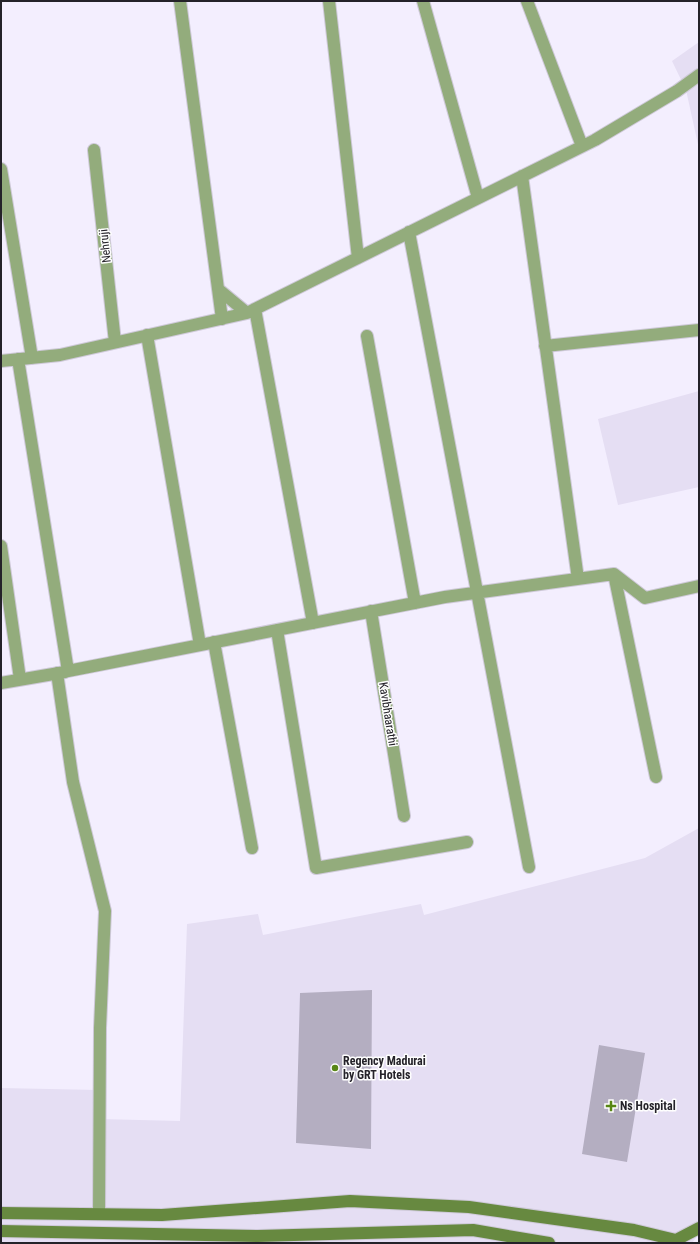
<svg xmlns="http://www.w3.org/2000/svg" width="700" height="1244" viewBox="0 0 700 1244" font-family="'Roboto Condensed',sans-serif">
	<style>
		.built { fill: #e5def3 }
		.building { fill: #b4aec1 }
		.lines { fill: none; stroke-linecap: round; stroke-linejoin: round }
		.street-casing { stroke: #cec9d8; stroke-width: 14 }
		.secondary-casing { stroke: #cec9d8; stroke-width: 14 }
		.street { stroke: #93ac7c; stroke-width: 12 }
		.secondary { stroke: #678940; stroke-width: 12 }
		.poi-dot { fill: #588615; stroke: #fefefe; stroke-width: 1.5 }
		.labels { text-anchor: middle; stroke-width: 3; stroke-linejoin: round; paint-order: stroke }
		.street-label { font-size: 12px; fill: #242229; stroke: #fefefe }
		.poi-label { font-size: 12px; font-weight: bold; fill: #242229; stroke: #fefefe; text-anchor: start }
	</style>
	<rect width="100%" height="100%" fill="#f3eefe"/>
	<path class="built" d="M699 42V149L686 90 672 61Z
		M699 391V487L618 505 598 419Z
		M699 828V1234L692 1243H1V1088L98 1090 99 1119 180 1121 187 924 258 914 263 935 421 904 424 915 645 858Z"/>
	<path class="building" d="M372 990 371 1149 296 1143 300 993Z
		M599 1045 645 1053 627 1162 582 1154Z"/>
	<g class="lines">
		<g class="street-casing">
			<path id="street" d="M180 1 222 319
				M329 1 358 258
				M423 1 478 198
				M527 1 582 146
				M94 150 115 342
				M1 169 32 358
				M522 176 578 579
				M409 232 529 867
				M218 289 247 313
				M255 309 313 623
				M147 335 200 645
				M367 336 415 603
				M545 346 699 330
				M18 359 68 671 445 597 614 574 645 598 699 586
				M1 361 60 355 247 313 595 140 677 91 699 75
				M1 546 20 679
				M614 574 656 777
				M371 611 404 816
				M277 630 316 868 467 842
				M214 642 252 848
				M57 673 73 782 105 911 100 1028 99 1214
				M1 683 65 672"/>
		</g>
		<g class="secondary-casing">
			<path id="secondary" d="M1 1213 162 1215 350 1201 469 1207 634 1230 676 1240 699 1228
				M1 1231 258 1236 473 1230 549 1243"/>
		</g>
		<use href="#street" class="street"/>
		<use href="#secondary" class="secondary"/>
	</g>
	<g class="poi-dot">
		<circle cx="335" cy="1068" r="4"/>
		<path d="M609 1100h4v4h4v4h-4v4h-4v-4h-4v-4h4z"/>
	</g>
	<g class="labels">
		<g class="street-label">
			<text transform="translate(105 246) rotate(-96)" y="4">Nehruji</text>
			<text transform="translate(388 714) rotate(81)" y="4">Kavibhaarathi</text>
		</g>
		<g class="poi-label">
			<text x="343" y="1065">Regency Madurai<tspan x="343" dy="14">by GRT Hotels</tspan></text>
			<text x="620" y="1110">Ns Hospital</text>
		</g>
	</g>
	<rect width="700" height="1244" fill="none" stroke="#242229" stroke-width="4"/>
</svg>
